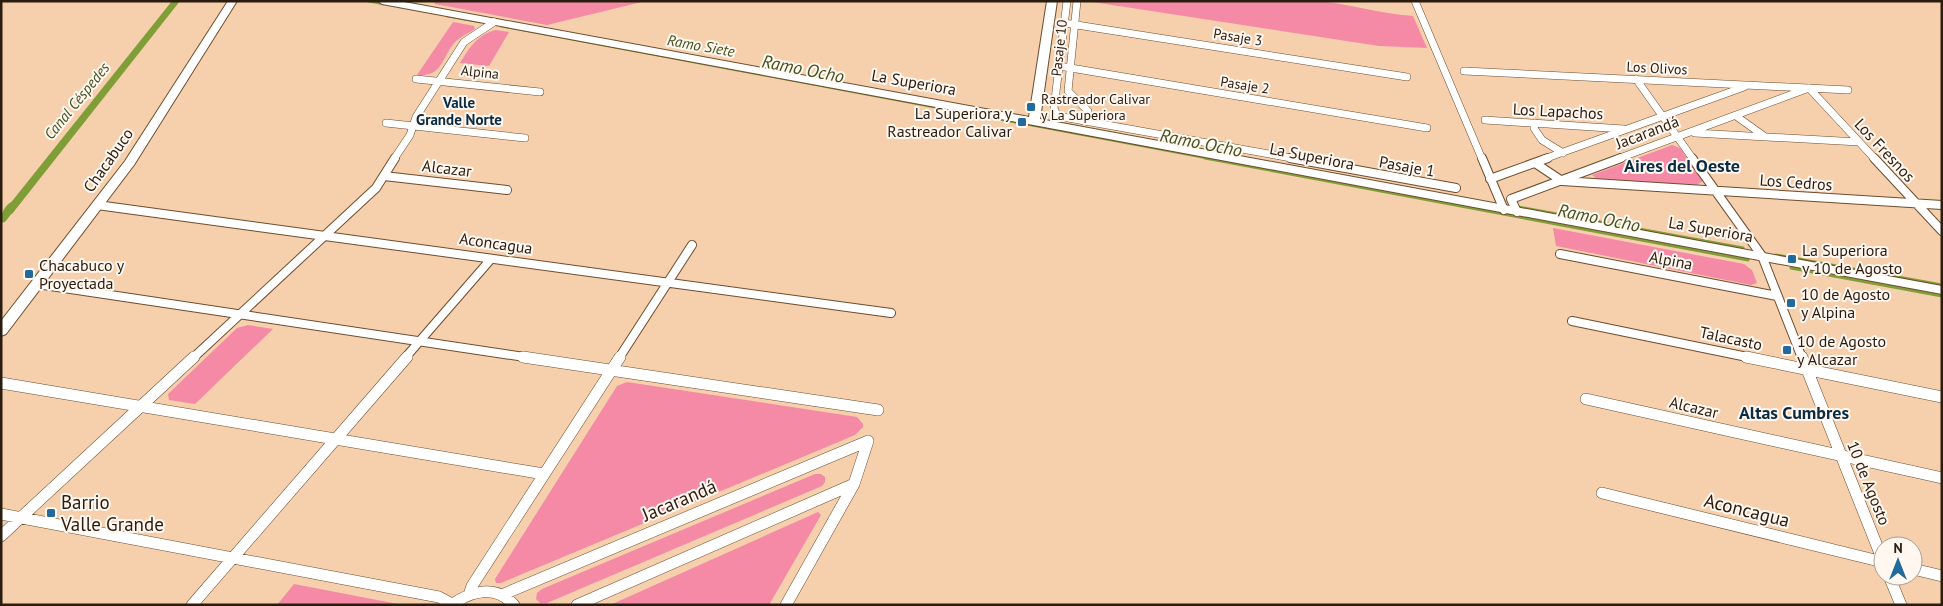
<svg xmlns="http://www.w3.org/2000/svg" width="1943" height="606" viewBox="0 0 1943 606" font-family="'PT Sans',sans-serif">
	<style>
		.green { fill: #f58aa6 }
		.water { fill: #7f9e37 }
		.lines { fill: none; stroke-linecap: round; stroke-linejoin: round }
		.stream-far1 { stroke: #7f9e37; stroke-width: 2.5 }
		.stream { stroke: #7f9e37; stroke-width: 3 }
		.canal { fill: #7f9e37; fill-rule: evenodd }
		.street-far2-casing { stroke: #6e4d2e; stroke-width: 8 }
		.street-far1-casing { stroke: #6e4d2e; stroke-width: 10 }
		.street-casing { stroke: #6e4d2e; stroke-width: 12 }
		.secondary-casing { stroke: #6e4d2e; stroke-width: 2 }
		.street-far2 { stroke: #fff; stroke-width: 7 }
		.street-far1 { stroke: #fff; stroke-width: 8 }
		.street { stroke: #fff; stroke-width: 11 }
		.secondary { fill: #fff; fill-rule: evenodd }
		.poi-dot { fill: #226a9e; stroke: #fff7f0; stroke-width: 2 }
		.labels { text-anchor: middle; stroke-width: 4; stroke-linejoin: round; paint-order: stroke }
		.far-street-label { font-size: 14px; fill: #2a1c0f; stroke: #fff7f0 }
		.far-poi-label { font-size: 14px; fill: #2a1c0f; stroke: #fff7f0; text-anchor: start }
		.far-water-label { font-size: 15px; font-style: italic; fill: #42521e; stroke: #fff7f0 }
		.far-neighbourhood-label { font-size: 15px; font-weight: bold; fill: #092c44; stroke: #fff7f0 }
		.street-label { font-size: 16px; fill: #2a1c0f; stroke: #fff7f0 }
		.poi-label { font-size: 16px; fill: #2a1c0f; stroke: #fff7f0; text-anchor: start }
		.water-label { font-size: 18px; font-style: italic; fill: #42521e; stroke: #fff7f0 }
		.neighbourhood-label { font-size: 18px; font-weight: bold; fill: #092c44; stroke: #fff7f0 }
		.near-street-label { font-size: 19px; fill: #2a1c0f; stroke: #fff7f0 }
		.near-poi-label { font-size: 19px; fill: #2a1c0f; stroke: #fff7f0; text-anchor: start }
	</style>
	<rect width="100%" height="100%" fill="#f6cfac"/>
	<path class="green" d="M434 1H646L547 25 435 4Z
		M1086 1C1161 1 1237 0 1312 1 1346 2 1379 14 1413 16L1427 48 1379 46Z
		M453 22 474 26 475 29C469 33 460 37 455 42 441 58 443 77 417 75Z
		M496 30 509 32 489 66 460 63C469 48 478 34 496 30Z
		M1672 145 1680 148 1703 181 1695 186 1597 179 1592 175Z
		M1553 228 1744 264 1752 270 1757 283 1751 285 1556 246Z
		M248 325 273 329 195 404 169 400 168 394 237 328Z
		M627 382 857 417 863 424V427L855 435 501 583H496L495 579 617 386Z
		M815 474H821L825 477V482L822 486 547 603H540L536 599 537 593 542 589Z
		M818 512 821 515 769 605H610Z
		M294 584 403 605H277Z"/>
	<path class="water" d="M172 1H180L12 214 1 215Z"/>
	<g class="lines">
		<path class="stream-far1" d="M368 1 384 4
			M447 16 480 22
			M501 26 1212 159"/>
		<path class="stream" d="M1205 158 1748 260
			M1518 207 1743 248
			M1776 255 1942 285
			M1791 268 1942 296"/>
		<path class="canal" d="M14 201 19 204 5 222 1 223C1 214 4 204 14 201Z"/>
		<g class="street-far2-casing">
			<path id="street-far2" d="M1067 1 1054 108 1057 116 1297 159
				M1077 1 1068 91 1088 111V122
				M1415 1 1482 159
				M1064 23 1407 77
				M1059 66 1427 128
				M1464 71 1848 90
				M416 79 540 92
				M1636 79 1693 159
				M1736 116 1764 136
				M1485 120 1624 129
				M386 123 525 138
				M1535 123 1534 128 1542 140 1563 153
				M1695 133 1859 142
				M394 159 410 135 416 117 464 42 494 22
				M1544 159 1744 87
				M1617 159 1809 88 1875 159"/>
		</g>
		<g class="street-far1-casing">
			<path id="street-far1" d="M1290 158 1456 188
				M1482 158 1504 210
				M1692 158 1762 256 1802 358
				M1874 158 1942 231
				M1535 163 1562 181 1942 205
				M384 176 507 190
				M1490 179 1548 158
				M97 205 891 313
				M1517 212 1511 199 1621 158
				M1560 254 1777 296
				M37 284 531 358
				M1572 321 1752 358
				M193 358 376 188 395 158
				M405 358 491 259
				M619 358 692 245"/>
		</g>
		<g class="street-casing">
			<path id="street" d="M523 357 878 410
				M1746 357 1942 397
				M1802 357 1883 561
				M1 383 544 474
				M1586 399 1942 478
				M1602 493 1883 562
				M1 514 439 597 452 604
				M1 536 194 357
				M1913 569 1942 576
				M1889 576 1901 605
				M504 594 868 441
				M469 595 472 586 620 357
				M192 605 407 357
				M451 605C471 591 496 584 514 605
				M577 605 854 484
				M786 605 854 484 868 441"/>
		</g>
		<g class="secondary-casing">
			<path id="secondary" d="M228 1H237L134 165 6 334 1 336V321L125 161Z
				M378 1H399L1029 117 1047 1H1057L1040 119 1942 286V294L382 4Z"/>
		</g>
		<use href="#street-far2" class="street-far2"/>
		<use href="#street-far1" class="street-far1"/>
		<use href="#street" class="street"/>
		<use href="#secondary" class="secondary"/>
	</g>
	<g class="poi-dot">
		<rect x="1026" y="102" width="10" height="10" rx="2.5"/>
		<rect x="1017" y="117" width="10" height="10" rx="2.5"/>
		<rect x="1787" y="254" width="10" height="10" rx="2.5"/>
		<rect x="24" y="269" width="10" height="10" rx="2.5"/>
		<rect x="1786" y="298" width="10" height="10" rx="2.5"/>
		<rect x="1782" y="345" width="10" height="10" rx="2.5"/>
		<rect x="46" y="508" width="10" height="10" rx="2.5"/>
	</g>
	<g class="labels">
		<g class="far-street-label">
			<text transform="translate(1238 37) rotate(9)" y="5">Pasaje 3</text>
			<text transform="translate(1059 48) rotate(-84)" y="5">Pasaje 10</text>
			<text transform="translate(1657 68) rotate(3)" y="5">Los Olivos</text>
			<text transform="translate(480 72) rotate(6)" y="5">Alpina</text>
			<text transform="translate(1245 85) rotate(9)" y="5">Pasaje 2</text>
		</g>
		<g class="far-poi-label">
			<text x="1041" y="104">Rastreador Calivar<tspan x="1041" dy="16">y La Superiora</tspan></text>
		</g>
		<g class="far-water-label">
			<text transform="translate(701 46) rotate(10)" y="5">Ramo Siete</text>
			<text transform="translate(77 101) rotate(-51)" y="5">Canal Céspedes</text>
		</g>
		<g class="far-neighbourhood-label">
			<text x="459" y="108">Valle<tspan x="459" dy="17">Grande Norte</tspan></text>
		</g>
		<g class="street-label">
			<text transform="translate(914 82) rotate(10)" y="6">La Superiora</text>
			<text transform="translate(1558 111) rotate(3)" y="6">Los Lapachos</text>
			<text transform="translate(1647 132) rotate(-21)" y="6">Jacarandá</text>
			<text transform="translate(1885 150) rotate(47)" y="6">Los Fresnos</text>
			<text transform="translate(1312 156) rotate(11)" y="6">La Superiora</text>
			<text transform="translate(108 160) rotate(-55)" y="6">Chacabuco</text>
			<text transform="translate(1407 166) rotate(10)" y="6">Pasaje 1</text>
			<text transform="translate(447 168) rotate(7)" y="6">Alcazar</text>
			<text transform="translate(1796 182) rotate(4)" y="6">Los Cedros</text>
			<text transform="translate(1711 229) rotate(10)" y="6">La Superiora</text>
			<text transform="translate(496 243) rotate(8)" y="6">Aconcagua</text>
			<text transform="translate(1671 260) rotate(11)" y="6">Alpina</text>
			<text transform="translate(1731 338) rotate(12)" y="6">Talacasto</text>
			<text transform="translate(1694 407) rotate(13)" y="6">Alcazar</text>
			<text transform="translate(1869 483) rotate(68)" y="6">10 de Agosto</text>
		</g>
		<g class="poi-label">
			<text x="1012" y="119" text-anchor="end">La Superiora y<tspan x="1012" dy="18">Rastreador Calivar</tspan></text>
			<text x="1802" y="256">La Superiora<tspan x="1802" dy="18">y 10 de Agosto</tspan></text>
			<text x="39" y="271">Chacabuco y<tspan x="39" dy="18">Proyectada</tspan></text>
			<text x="1801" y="300">10 de Agosto<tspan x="1801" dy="18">y Alpina</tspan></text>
			<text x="1797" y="347">10 de Agosto<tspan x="1797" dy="18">y Alcazar</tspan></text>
		</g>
		<g class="water-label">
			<text transform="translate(803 69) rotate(11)" y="6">Ramo Ocho</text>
			<text transform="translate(1201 143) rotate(11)" y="6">Ramo Ocho</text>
			<text transform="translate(1599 218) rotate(11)" y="6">Ramo Ocho</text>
		</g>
		<g class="neighbourhood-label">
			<text x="1682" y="172">Aires del Oeste</text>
			<text x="1794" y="419">Altas Cumbres</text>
		</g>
		<g class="near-street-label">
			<text transform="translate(679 500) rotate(-23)" y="7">Jacarandá</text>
			<text transform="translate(1747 510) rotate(14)" y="7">Aconcagua</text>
		</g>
		<g class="near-poi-label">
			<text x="61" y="509">Barrio<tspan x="61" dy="22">Valle Grande</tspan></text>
		</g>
	</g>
	<rect width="1943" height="606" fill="none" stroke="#2a1c0f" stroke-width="5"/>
	<g transform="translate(1898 561)"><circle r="24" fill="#fff7f0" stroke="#aa9f96"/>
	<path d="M0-4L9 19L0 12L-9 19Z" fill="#226a9e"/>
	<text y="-8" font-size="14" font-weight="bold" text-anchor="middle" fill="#2a1c0f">N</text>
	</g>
</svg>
